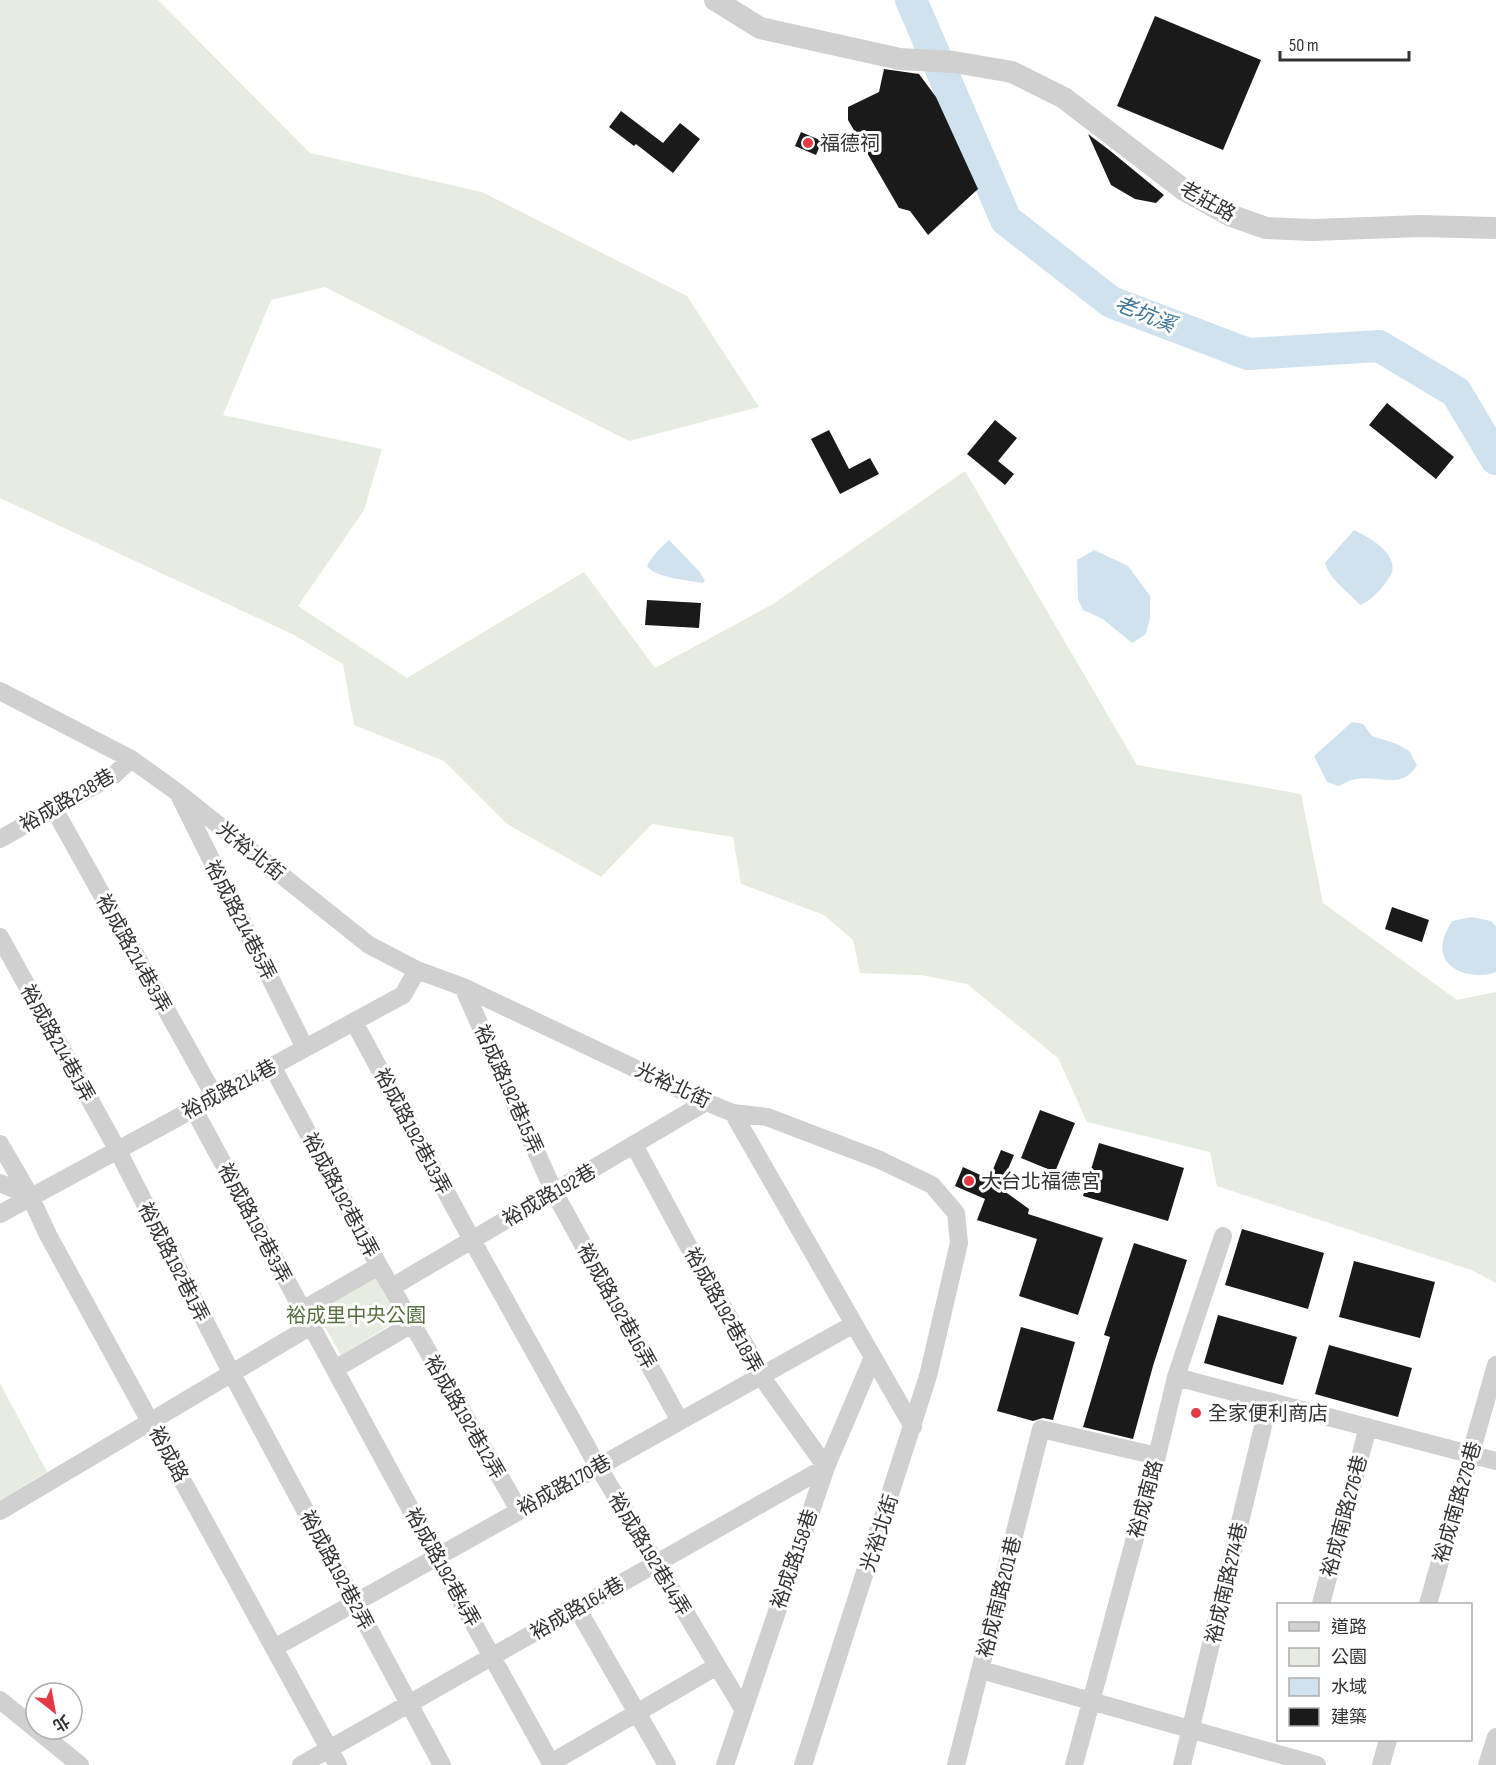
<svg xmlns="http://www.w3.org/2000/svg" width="1496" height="1765" viewBox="0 0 1496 1765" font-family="'Sofia Sans Condensed','Noto Sans TC',sans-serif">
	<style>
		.green { fill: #e6ecdf }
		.water { fill: #cfe2ee }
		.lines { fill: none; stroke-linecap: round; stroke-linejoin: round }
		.river { stroke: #cfe2ee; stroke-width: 32 }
		.building { fill: #1a1a1a }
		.minor { stroke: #d0d0d0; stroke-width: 18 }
		.tertiary { stroke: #d0d0d0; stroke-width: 22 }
		.poi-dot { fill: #e63946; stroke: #fff; stroke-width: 2 }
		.labels { text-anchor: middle; stroke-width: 6; stroke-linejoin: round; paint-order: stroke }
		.poi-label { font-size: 20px; fill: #333; stroke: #fff; text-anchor: start }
		.street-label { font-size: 20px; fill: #333; stroke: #fff }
		.park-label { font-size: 20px; fill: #56703f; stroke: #fff }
		.water-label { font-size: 21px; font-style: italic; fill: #3f7597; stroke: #fff }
	</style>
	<rect width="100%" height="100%" fill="#fff"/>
	<path class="green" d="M0 0H158L310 153 482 192 687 296 759 407 629 441 325 287 271 300 223 415 382 449 364 510 298 606 407 678 584 572 655 668 773 604 965 471 1137 765 1301 794 1323 903 1457 1000 1496 992V1283L1471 1270 1217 1186 1210 1152 1087 1122 1058 1058 967 984 921 975 860 973 853 940 824 915 741 884 733 837 652 824 601 877 507 824 444 761 354 725 343 664 294 635 0 498Z
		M374 1274 398 1320 341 1355 314 1308Z
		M0 1383 47 1472 0 1500Z"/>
	<path class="water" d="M1354 530C1368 537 1397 552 1392 572 1391 576 1387 580 1385 584 1377 593 1372 600 1360 605 1349 592 1330 580 1325 563Z
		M669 540 700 572 705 581 702 583C688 580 655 578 647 566 653 555 660 548 669 540Z
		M1094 550 1128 566 1150 596V618L1146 634 1132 643 1103 619 1083 610 1078 599 1077 560Z
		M1352 722 1363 724 1372 736 1397 744 1409 751 1417 765C1402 792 1376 773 1352 780 1348 781 1343 784 1339 786L1327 782 1314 756Z
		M1472 917 1491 921 1496 926V972C1480 979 1447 974 1443 953 1440 942 1447 930 1452 921Z"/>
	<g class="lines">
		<path class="river" d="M911 0 1006 220 1111 302 1248 354 1379 346 1456 392 1496 459"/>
	</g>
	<path class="building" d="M1155 16 1261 60 1223 150 1117 106Z
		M884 69 919 74 936 97 978 189 928 235 910 211 899 208 848 120V107L879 92Z
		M621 111 663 143 680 123 700 139 673 173 636 144 634 146 609 127Z
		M801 132 822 141 816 155 795 146Z
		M1088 134 1108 149 1164 195 1156 203 1135 199 1111 185Z
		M1387 403 1454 457 1436 479 1369 425Z
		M995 420 1017 438 998 461 1014 474 1005 485 967 454Z
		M829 430 849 469 870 458 879 474 840 494 811 439Z
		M647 600 701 603 699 628 645 625Z
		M1392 907 1429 920 1422 942 1385 929Z
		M1040 1110 1075 1123 1055 1172 1021 1158Z
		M1099 1143 1184 1168 1168 1221 1083 1196Z
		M1001 1150 1014 1155 1000 1188 1029 1209 1028 1214 1103 1238 1078 1315 1019 1296 1037 1239 977 1220 985 1199 955 1186 963 1167 989 1179Z
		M1242 1229 1324 1253 1308 1309 1225 1285Z
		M1134 1243 1187 1260 1153 1366 1133 1439 1083 1427 1110 1337 1104 1335Z
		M1354 1261 1435 1282 1420 1338 1339 1317Z
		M1218 1315 1297 1337 1283 1385 1204 1363Z
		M1021 1327 1075 1342 1053 1420 1043 1418 1033 1421 997 1411Z
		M1329 1345 1412 1368 1398 1417 1315 1394Z"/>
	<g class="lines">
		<path class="minor" d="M0 691 131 759 177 792 369 945 417 970 463 987 706 1102 733 1113 767 1117 880 1160 932 1185 956 1213 959 1243 928 1376 803 1765
			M180 797 305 1048
			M54 809 215 1097
			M0 839 114 775 131 759
			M0 937 117 1149 232 1374 442 1765
			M463 987 554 1192 680 1421
			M354 1022 472 1240 596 1463 743 1709
			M272 1066 379 1266 519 1510
			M193 1108 436 1556 552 1765
			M733 1113 913 1427
			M0 1144 30 1196 48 1235 338 1765
			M0 1183 30 1196
			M0 1214 403 995 417 970
			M392 1287 706 1102
			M302 1310 379 1266
			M335 1369 412 1324
			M1176 1377 1496 1461
			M0 1511 311 1326
			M1321 1604 1368 1427
			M1428 1604 1496 1365
			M577 1608 667 1765
			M274 1648 854 1324
			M981 1670 1317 1765
			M0 1700 80 1765
			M551 1763 717 1666
			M301 1765 826 1467 761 1376 751 1355 704 1275 634 1145
			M725 1765 826 1467 873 1357
			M956 1765 1041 1429 1157 1456
			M1074 1765 1157 1456 1176 1377 1223 1236
			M1182 1765 1269 1401
			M1381 1765 1388 1740
			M1487 1765 1496 1737"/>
		<path class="tertiary" d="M715 0 760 28 900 59 954 62 1012 72 1064 98 1184 190 1229 215 1266 228 1313 230 1421 226 1496 228"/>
	</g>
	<g class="poi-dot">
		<circle cx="808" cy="143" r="6"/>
		<circle cx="969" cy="1181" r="6"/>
		<circle cx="1196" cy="1413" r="6"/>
	</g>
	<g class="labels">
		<g class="poi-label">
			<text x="820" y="150">福德祠</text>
			<text x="981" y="1188">大台北福德宮</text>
			<text x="1208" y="1420">全家便利商店</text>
		</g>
		<g class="street-label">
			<text transform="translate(1208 201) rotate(29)" y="7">老莊路</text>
			<text transform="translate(67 800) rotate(-30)" y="7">裕成路238巷</text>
			<text transform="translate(251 851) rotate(39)" y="7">光裕北街</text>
			<text transform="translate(241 920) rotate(63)" y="7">裕成路214巷5弄</text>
			<text transform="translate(134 953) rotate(61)" y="7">裕成路214巷3弄</text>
			<text transform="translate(58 1043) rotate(61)" y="7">裕成路214巷1弄</text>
			<text transform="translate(673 1085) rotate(25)" y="7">光裕北街</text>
			<text transform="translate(229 1089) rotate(-28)" y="7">裕成路214巷</text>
			<text transform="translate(509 1089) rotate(66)" y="7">裕成路192巷15弄</text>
			<text transform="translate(413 1131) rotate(62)" y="7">裕成路192巷13弄</text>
			<text transform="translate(341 1195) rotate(62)" y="7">裕成路192巷11弄</text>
			<text transform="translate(549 1195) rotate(-30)" y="7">裕成路192巷</text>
			<text transform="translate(255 1223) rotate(62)" y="7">裕成路192巷3弄</text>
			<text transform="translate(174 1262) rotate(63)" y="7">裕成路192巷1弄</text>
			<text transform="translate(617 1306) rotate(61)" y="7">裕成路192巷16弄</text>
			<text transform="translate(724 1310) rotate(61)" y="7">裕成路192巷18弄</text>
			<text transform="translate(465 1417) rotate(60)" y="7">裕成路192巷12弄</text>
			<text transform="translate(169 1454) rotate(62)" y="7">裕成路</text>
			<text transform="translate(564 1485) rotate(-29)" y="7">裕成路170巷</text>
			<text transform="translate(1145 1499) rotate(-75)" y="7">裕成南路</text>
			<text transform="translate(1457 1502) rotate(-74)" y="7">裕成南路278巷</text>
			<text transform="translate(1344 1516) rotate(-75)" y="7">裕成南路276巷</text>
			<text transform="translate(879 1533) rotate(-72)" y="7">光裕北街</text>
			<text transform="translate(650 1554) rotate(59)" y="7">裕成路192巷14弄</text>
			<text transform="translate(794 1559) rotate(-71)" y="7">裕成路158巷</text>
			<text transform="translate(443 1567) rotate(61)" y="7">裕成路192巷4弄</text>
			<text transform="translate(337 1570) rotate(62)" y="7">裕成路192巷2弄</text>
			<text transform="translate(1226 1583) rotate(-77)" y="7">裕成南路274巷</text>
			<text transform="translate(999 1597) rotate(-76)" y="7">裕成南路201巷</text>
			<text transform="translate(577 1608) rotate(-30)" y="7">裕成路164巷</text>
		</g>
		<g class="park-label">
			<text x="356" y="1322">裕成里中央公園</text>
		</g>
		<g class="water-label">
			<text transform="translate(1145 314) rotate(22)" y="7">老坑溪</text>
		</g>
	</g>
	<rect x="1277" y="1603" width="195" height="138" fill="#ffffff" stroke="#adadad" stroke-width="1.5"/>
	<rect x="1289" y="1622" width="30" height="9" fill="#d0d0d0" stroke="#adadad" stroke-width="1.5"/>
	<text x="1331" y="1633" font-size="18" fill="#333333">道路</text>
	<rect x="1289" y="1648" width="30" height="18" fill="#e6ecdf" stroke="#adadad" stroke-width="1.5"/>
	<text x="1331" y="1663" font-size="18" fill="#333333">公園</text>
	<rect x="1289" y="1678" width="30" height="18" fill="#cfe2ee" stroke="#adadad" stroke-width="1.5"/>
	<text x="1331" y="1693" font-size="18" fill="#333333">水域</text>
	<rect x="1289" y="1708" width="30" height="18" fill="#1a1a1a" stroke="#adadad" stroke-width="1.5"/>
	<text x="1331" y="1723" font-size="18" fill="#333333">建築</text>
	<g transform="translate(54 1711) rotate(149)"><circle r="28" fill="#ffffff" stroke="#adadad" stroke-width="1.5"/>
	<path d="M0-4.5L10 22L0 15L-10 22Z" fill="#e63946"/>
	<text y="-9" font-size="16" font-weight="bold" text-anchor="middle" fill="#333333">北</text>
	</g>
	<path d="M1280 51v9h129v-9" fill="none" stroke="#333333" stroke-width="3"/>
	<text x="1289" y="51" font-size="18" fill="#333333" stroke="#ffffff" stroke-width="4.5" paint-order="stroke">50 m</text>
</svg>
